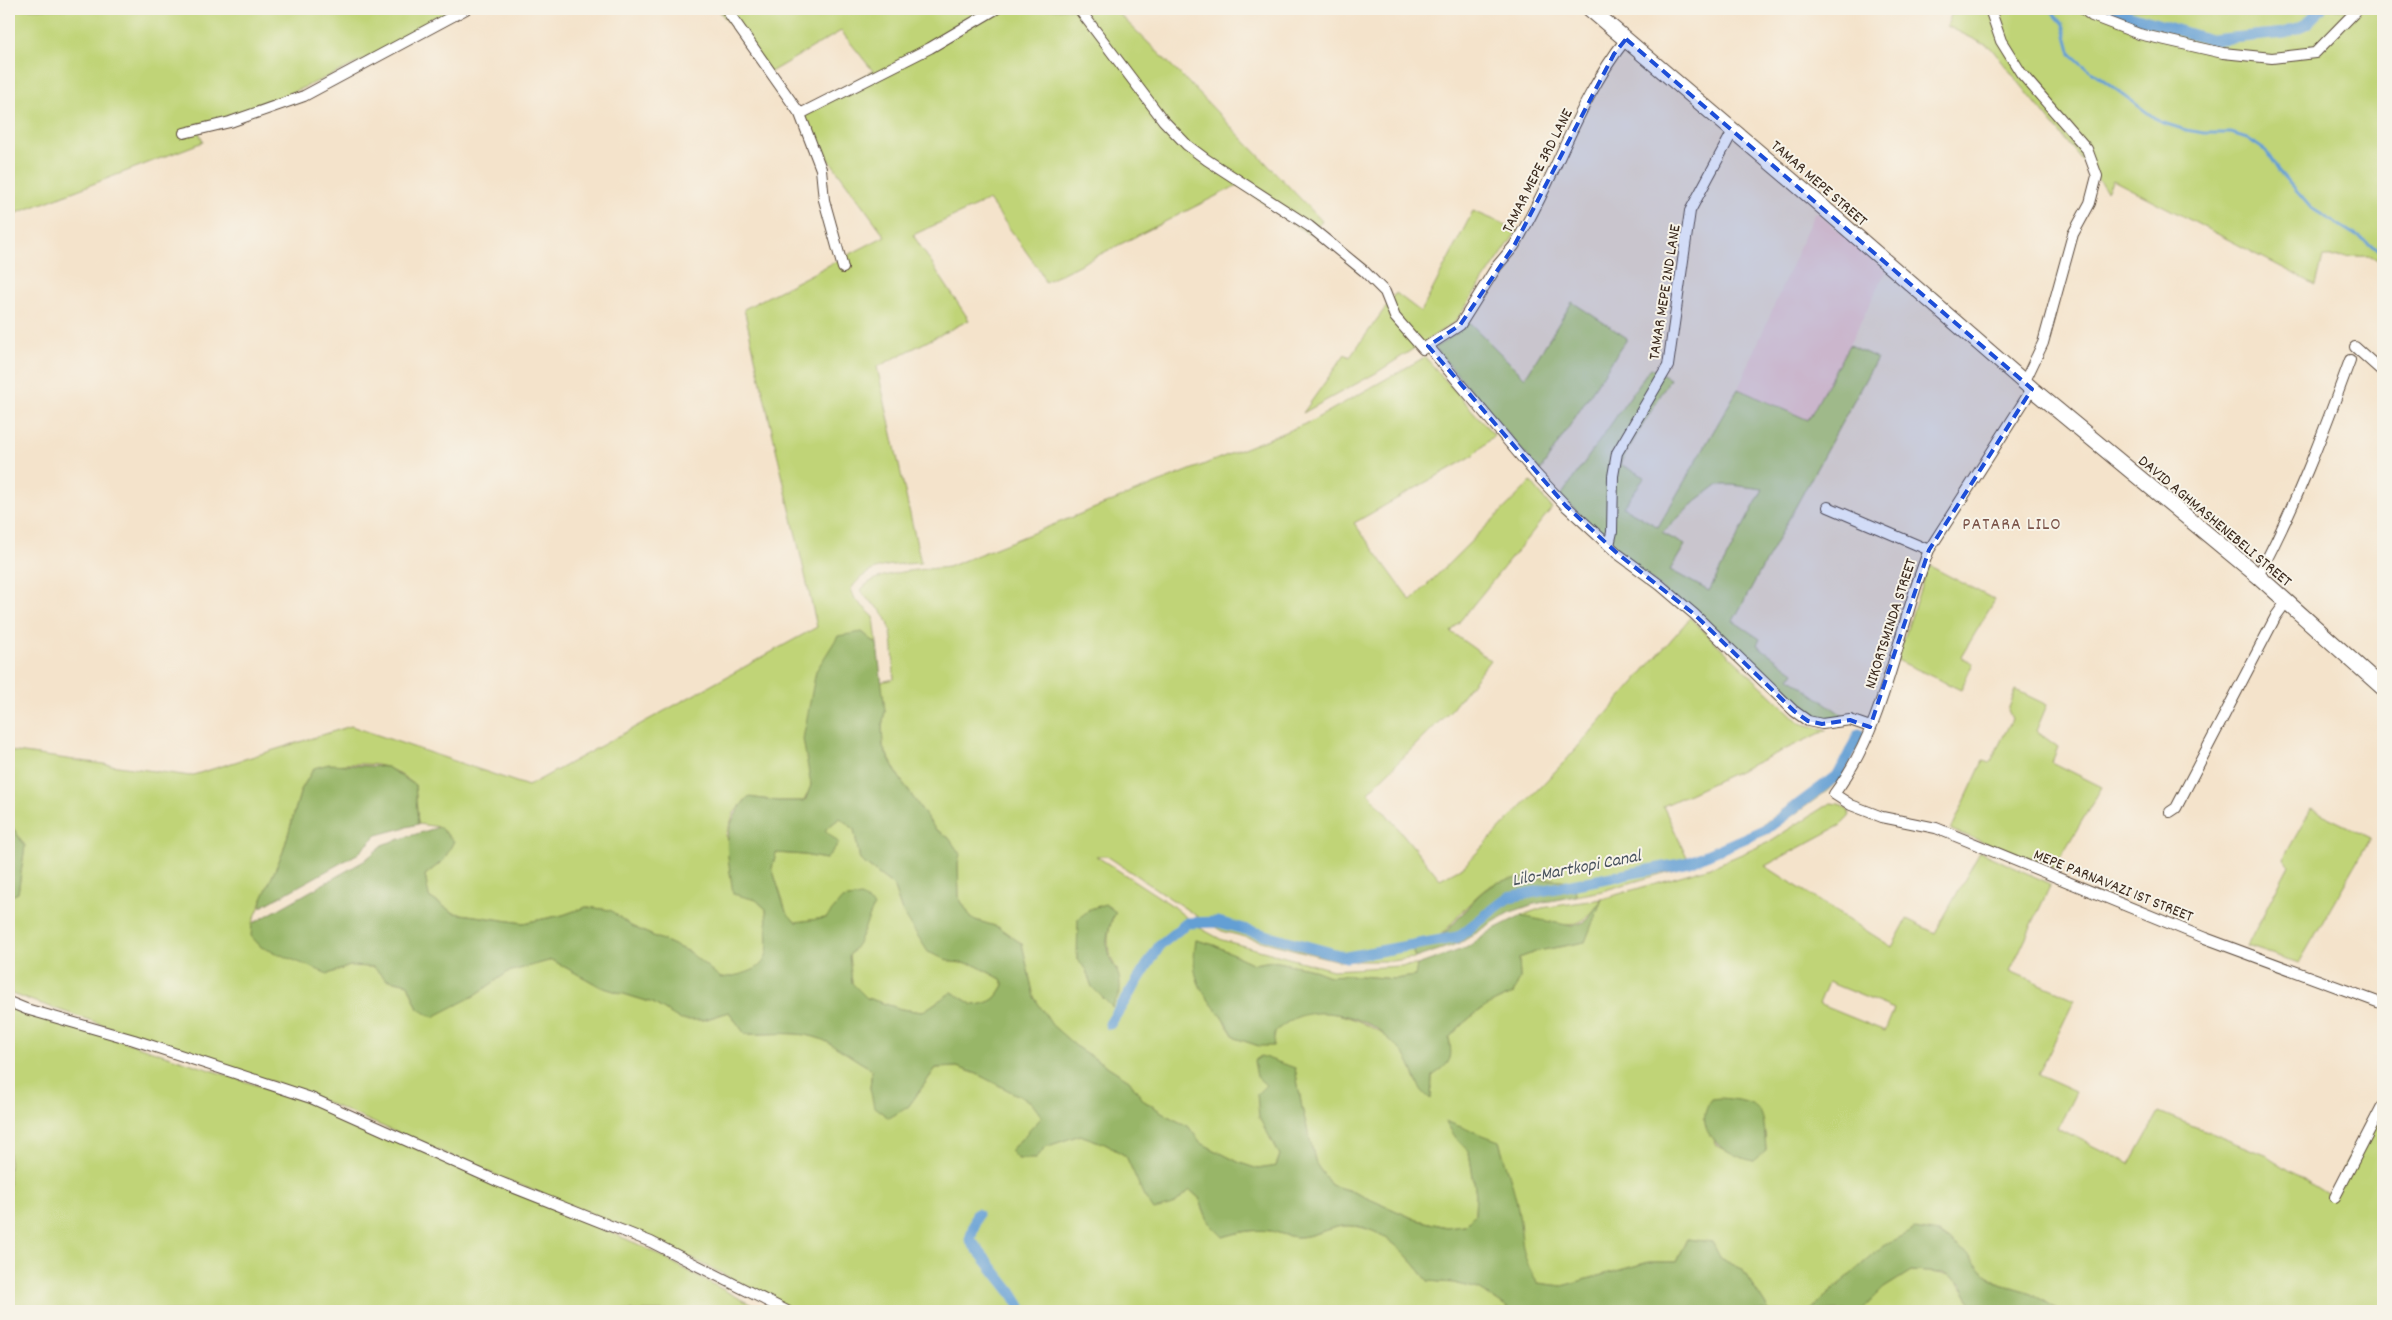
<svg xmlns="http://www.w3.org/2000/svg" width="2392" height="1320" viewBox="0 0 2392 1320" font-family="Dekko,sans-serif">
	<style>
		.built { fill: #f7d0ca }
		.green { fill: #c0d477; stroke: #7e7f4a; fill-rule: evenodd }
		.forest { fill: #98b668; stroke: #6a7043; fill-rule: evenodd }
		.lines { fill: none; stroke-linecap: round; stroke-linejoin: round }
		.stream { stroke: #649fd4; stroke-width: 3 }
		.canal { stroke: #649fd4; stroke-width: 11 }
		.street-casing { stroke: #574638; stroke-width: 12 }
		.secondary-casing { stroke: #574638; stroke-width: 17 }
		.street { stroke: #fff; stroke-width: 10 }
		.secondary { stroke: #fff; stroke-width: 15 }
		.marked { fill: #1d4ed8; fill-opacity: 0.2; stroke: #1d4ed8; stroke-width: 4; stroke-dasharray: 10 6; stroke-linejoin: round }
		.labels { text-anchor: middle; stroke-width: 4; stroke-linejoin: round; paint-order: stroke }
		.street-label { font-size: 16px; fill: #3b2a1e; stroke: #f7f3e8 }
		.neighbourhood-label { font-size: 18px; letter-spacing: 1px; fill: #7b5348; stroke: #f7f3e8 }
		.water-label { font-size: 18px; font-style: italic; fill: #49535e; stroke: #f7f3e8 }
	</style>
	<rect width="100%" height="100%" fill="#f7f3e8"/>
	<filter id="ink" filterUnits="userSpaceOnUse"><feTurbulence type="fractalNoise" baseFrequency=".02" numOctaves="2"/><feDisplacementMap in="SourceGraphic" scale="10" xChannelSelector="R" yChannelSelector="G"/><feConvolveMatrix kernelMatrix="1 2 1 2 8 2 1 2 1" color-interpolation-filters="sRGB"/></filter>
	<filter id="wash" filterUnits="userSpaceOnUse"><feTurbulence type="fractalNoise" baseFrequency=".0096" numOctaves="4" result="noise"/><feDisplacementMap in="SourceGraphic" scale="20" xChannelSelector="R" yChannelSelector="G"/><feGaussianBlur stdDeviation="1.12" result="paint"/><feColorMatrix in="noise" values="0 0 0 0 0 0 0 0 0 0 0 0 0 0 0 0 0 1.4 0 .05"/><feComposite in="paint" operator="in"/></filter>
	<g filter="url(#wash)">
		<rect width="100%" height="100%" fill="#f4e3cb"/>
		<path class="built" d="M1815 211 1886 271 1849 345 1808 420 1738 389Z"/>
		<path class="green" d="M9 9H459C395 44 331 79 262 104 240 112 219 121 196 124L203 142 9 216Z
			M718 9H1114L1188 82 1322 221 1308 234 1238 185 1045 282 1040 271 989 200 913 235 969 320 877 367 921 563C893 565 869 563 851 589L855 599 874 617 877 644 862 632 816 671 811 704V786L804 801H778L748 797 734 813 726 835 756 900 766 909C769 959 776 969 721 979L689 952 631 926 610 910 586 907 563 915 523 923 454 913 429 897 425 875 444 860 439 827 418 824 415 785C407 779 398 772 388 768 372 761 331 764 314 768L301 790 283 852 252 924 328 974 350 966 373 967 386 979 408 984 418 1009 474 996 508 972 552 960 601 987 653 1003 681 1019 704 1020 729 1012 745 1034C772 1035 805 1029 829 1043 844 1051 857 1061 872 1069L870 1088 908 1107 936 1068 957 1067 977 1074 1031 1102 1043 1117 1010 1151 1036 1159 1045 1147 1080 1135 1105 1144 1126 1156 1133 1171 1173 1205 1190 1190 1199 1198 1209 1223 1223 1237C1239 1232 1254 1229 1272 1231 1280 1233 1289 1237 1298 1237 1312 1237 1327 1228 1342 1226 1381 1223 1406 1253 1428 1281L1454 1283 1479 1289 1512 1311H797L640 1233 505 1179 300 1091 9 993V897L18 893 25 846 9 822V751L190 776 351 726 528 786 817 627 744 309 885 236 795 113 873 71 841 31 767 74Z
			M1953 9H2383V263L2371 256 2323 257 2316 285 2113 180 2107 191 1990 47 1947 26Z
			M1473 211 1518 230 1455 322 1376 373 1303 413 1345 354 1350 357 1396 293 1421 312Z
			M1572 302 1627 338 1540 471 1435 348 1461 330 1469 322 1525 378Z
			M1849 345 1877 358 1733 621 1760 639 1757 645 1794 672 1790 678 1845 717 1812 719 1808 718 1619 551 1561 496 1650 368 1670 379 1620 464 1645 477 1623 507 1658 527 1738 389 1808 420ZM1717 485H1732L1763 489 1709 591 1670 570 1685 545 1662 533 1697 500Z
			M1425 357 1494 435 1474 455 1354 523 1411 601 1531 482 1552 508 1451 632 1490 660 1451 710 1368 792 1440 879 1464 866 1568 758 1690 618 1800 723 1827 730 1663 806 1688 859 1751 833 1826 779 1830 780 1846 756 1849 744 1858 731 1864 732 1844 775 1827 791 1767 834 1685 867 1602 891 1576 896 1575 884C1550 876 1516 875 1492 885 1484 889 1475 898 1468 905 1447 927 1444 940 1412 948L1415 958 1391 961H1339L1222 931 1198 917 1107 856H1096L1170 904 1198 927 1222 940 1333 970 1417 965 1416 976 1395 979 1348 975 1329 976 1308 968 1272 961 1254 964 1214 945 1196 940 1217 1010 1235 1038 1259 1046C1269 1037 1280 1025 1292 1018 1328 1000 1384 1027 1407 1056 1414 1064 1412 1075 1418 1084 1421 1089 1427 1094 1431 1098L1432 1076C1450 1063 1453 1060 1449 1038 1466 1018 1488 1003 1513 994L1520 978 1519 958 1538 951 1585 942 1600 902C1577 937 1556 924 1520 916L1542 908 1602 899 1714 866 1767 843 1830 803 1839 804 1848 810 1849 817 1841 825 1765 866 1892 947 1907 919 1935 933 1980 852 2051 884 2010 971 2075 999 2038 1075 2076 1092 2058 1128 2130 1164 2159 1112 2267 1156 2330 1196 2383 1093V1311H2060L2032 1293 2001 1284 1985 1274 1968 1254 1884 1245 1809 1311H1769L1742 1269 1721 1259 1712 1242 1687 1239 1676 1262H1649L1562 1286 1538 1283 1526 1264 1520 1235 1518 1209 1499 1141 1456 1138 1469 1152 1476 1194 1475 1214 1464 1225 1446 1227 1417 1220 1351 1191 1331 1185 1316 1164 1302 1108 1295 1068 1266 1085 1270 1138 1280 1155 1276 1166 1258 1169 1240 1163 1201 1143 1188 1126 1173 1119 1144 1101 1129 1080 1078 1048 1051 1025 1034 997 1022 944 998 927 972 919 959 898 958 864 949 838 935 829 899 777 883 747 882 726 885 711 881 682 894 679C893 660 895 633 885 616 879 605 866 602 861 590 875 570 925 570 948 567L1310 422ZM1116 912C1105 933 1105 952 1118 971L1092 987 1086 970 1077 958ZM1828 982 1894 1009 1885 1031 1819 1004ZM1703 1118 1765 1133 1766 1151H1728L1716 1145Z
			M1928 565 1995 600 1961 657 1973 663 1961 690 1897 660Z
			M2016 690 2047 705 2036 731 2058 747 2052 762 2102 787 2054 868 1951 830 1983 761 1990 763 2012 719 2008 710Z
			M2311 809 2371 838 2299 963 2247 946 2289 865 2283 859Z
			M840 818 854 829 860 860 893 885 902 911 952 962 973 964 1001 979 1004 985C996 1000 989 1004 973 1005L952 992 922 1012 901 1009 867 998 852 983 849 956 864 931 826 918 796 922 786 912 772 868 776 853 804 855 826 859 824 830Z
			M9 1004 308 1102 642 1246 763 1311H9Z
			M1911 1271C1953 1273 1956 1274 1976 1311H1861L1884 1288Z
			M1657 1307 1677 1311H1578Z"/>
		<path class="forest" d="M862 632 877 644 885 711 882 726 883 747 899 777 935 829 949 838 960 854 958 864 959 898 972 919 998 927 1022 944 1034 997 1052 1025 1078 1048 1129 1080 1144 1101 1173 1119 1188 1126 1201 1143 1240 1163 1258 1169 1276 1166 1280 1155 1259 1118 1257 1094 1266 1085 1257 1077 1254 1061 1261 1056 1295 1068 1302 1108 1316 1164 1331 1185 1351 1191 1417 1220 1446 1227 1464 1225 1475 1214 1476 1194 1469 1152 1456 1138 1445 1121 1499 1141C1505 1163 1514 1186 1518 1209 1524 1241 1518 1252 1538 1283L1562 1286 1649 1262H1676L1687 1239 1712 1242 1721 1259 1742 1269 1769 1311H1677L1657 1307 1578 1311H1512L1479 1289 1454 1283 1428 1281C1406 1253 1381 1223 1342 1226 1327 1228 1312 1237 1298 1237 1289 1237 1280 1233 1271 1231 1254 1229 1239 1232 1223 1237L1209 1223 1199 1198 1190 1190 1173 1205 1154 1210 1144 1196 1126 1156 1105 1144 1080 1135 1045 1147 1036 1159H1018L1010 1151 1042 1117 1031 1102 977 1074 957 1067 936 1068 908 1107 889 1118 874 1107 870 1088 872 1069C857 1061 844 1051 829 1043 805 1029 772 1035 745 1034L729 1012 703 1020H681L653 1003 601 987 552 960 508 972 474 996 433 1017 418 1009 408 984 386 979 373 967 350 966 328 974 261 947 251 936 252 924 364 861 384 844 439 827 454 841 444 860 425 875 429 897 454 913 523 923 563 915 586 907 610 910 631 926 689 952 721 978C775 970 769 958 766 909L756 900 733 894C728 851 718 832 748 797L778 801H805L811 785 803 739 816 671 838 636ZM840 818 854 829 860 860 893 885 902 911 928 952 952 962 973 964 1001 979 1004 985C996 1000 989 1004 973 1005L952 992 922 1012 901 1009 867 998 852 983 849 956 858 943 874 906 861 896 842 899 826 918 796 922 786 912 772 868 776 853 804 855 826 859 839 843 825 830Z
			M329 764 387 767 415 785 418 824 377 835 359 853 261 907 262 899 283 852 301 790 314 768Z
			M9 822 25 846 18 893 9 897Z
			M1520 878 1563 880 1575 884 1576 896 1534 904 1508 913 1460 943 1415 958 1412 948C1422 945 1432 943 1441 936 1469 913 1477 880 1520 878Z
			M1602 899 1585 942 1538 951 1519 958 1520 978 1513 994C1488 1003 1466 1018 1449 1038 1453 1060 1451 1063 1432 1076L1431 1099C1411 1086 1417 1065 1399 1049 1392 1042 1384 1034 1376 1028 1351 1013 1309 1005 1285 1024 1282 1026 1278 1029 1276 1031 1274 1035 1274 1042 1273 1046H1259L1235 1038C1213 997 1187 992 1196 940L1214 945 1254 964 1272 961 1308 968 1329 976 1348 975 1395 979 1415 976 1417 965 1466 948 1494 929 1520 916 1572 926 1584 922 1590 916Z
			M1105 904 1116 912C1108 926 1103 945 1111 961 1117 970 1121 977 1120 990 1120 995 1114 1002 1112 1007L1092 987 1086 970 1077 958 1078 919 1090 909Z
			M1721 1098C1767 1102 1763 1110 1766 1151L1754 1161C1724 1155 1689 1130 1712 1099Z
			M1915 1229 1939 1233 1968 1254 1985 1274 2001 1284 2032 1293 2060 1311H1976L1961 1284 1944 1273 1911 1271 1884 1288 1861 1311H1809L1884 1245Z"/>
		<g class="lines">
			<path class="stream" d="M2050 9 2063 24 2071 54 2082 64 2160 122 2186 130 2204 133H2231L2247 138 2266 151 2278 170 2311 208 2383 252"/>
			<path class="canal" d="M2108 9 2210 40 2285 33 2306 24 2321 9
				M1110 1024 1160 945 1187 923 1218 922 1346 957 1458 937 1509 897 1690 862 1766 829 1839 774 1859 734
				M977 1214 970 1240 1012 1293 1023 1311"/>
		</g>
	</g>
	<g filter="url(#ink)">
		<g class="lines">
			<g class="street-casing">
				<path id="street" d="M726 9 800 114 821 169 824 200 843 268
					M1079 9 1163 120 1187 145 1207 160 1309 226 1364 271 1385 292 1395 317 1423 349 1460 325 1497 266 1514 246C1555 180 1577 101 1626 39
					M1990 9 2001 41 2021 73 2087 149 2097 176 2090 203 2073 234 2043 343 2024 383
					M2083 9 2092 16 2139 34 2223 53 2272 58 2315 53 2358 9
					M800 114 930 48 996 9
					M184 133 230 122 304 96 466 9
					M1428 346 1535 473 1566 506 1618 554 1660 585 1694 614 1794 711 1808 721 1822 724 1850 720 1870 727
					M2355 347 2383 372
					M2032 389 1929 550C1897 630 1887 724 1834 794L1851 805 1882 817 1936 828 2205 938 2383 1004
					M1828 507 1929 550
					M1609 545 1612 532 1613 476 1617 453 1668 366 1690 211 1733 131
					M2258 576C2295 507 2323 434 2350 360
					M2170 812 2176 808 2276 616 2286 602
					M9 1002 26 1009 134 1040 311 1098 497 1181 651 1242 787 1311
					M2335 1197 2383 1104"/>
			</g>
			<g class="secondary-casing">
				<path id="secondary" d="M1590 9 1810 196 2032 389 2258 576 2383 688"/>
			</g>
			<use href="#street" class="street"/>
			<use href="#secondary" class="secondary"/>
		</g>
	</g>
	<path class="marked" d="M1626 39 2032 389 1929 550 1870 727 1850 720 1822 724 1808 721 1794 711 1694 614 1618 554 1566 506 1428 346 1460 325 1514 246 1614 54Z"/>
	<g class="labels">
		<g class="street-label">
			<text transform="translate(1536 170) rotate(-63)" y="6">TAMAR MEPE 3RD LANE</text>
			<text transform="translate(1820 182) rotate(41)" y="6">TAMAR MEPE STREET</text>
			<text transform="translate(1663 292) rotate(-81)" y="6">TAMAR MEPE 2ND LANE</text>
			<text transform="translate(2216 520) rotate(40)" y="6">DAVID AGHMASHENEBELI STREET</text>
			<text transform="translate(1889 623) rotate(-72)" y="6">NIKORTSMINDA STREET</text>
			<text transform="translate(2114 884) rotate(22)" y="6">MEPE PARNAVAZI 1ST STREET</text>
		</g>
		<g class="neighbourhood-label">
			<text x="2012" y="529">PATARA LILO</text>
		</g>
		<g class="water-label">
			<text transform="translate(1576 867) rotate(-11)" y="6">Lilo-Martkopi Canal</text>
		</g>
	</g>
	<rect width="2392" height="1320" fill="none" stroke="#f7f3e8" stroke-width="30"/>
</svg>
